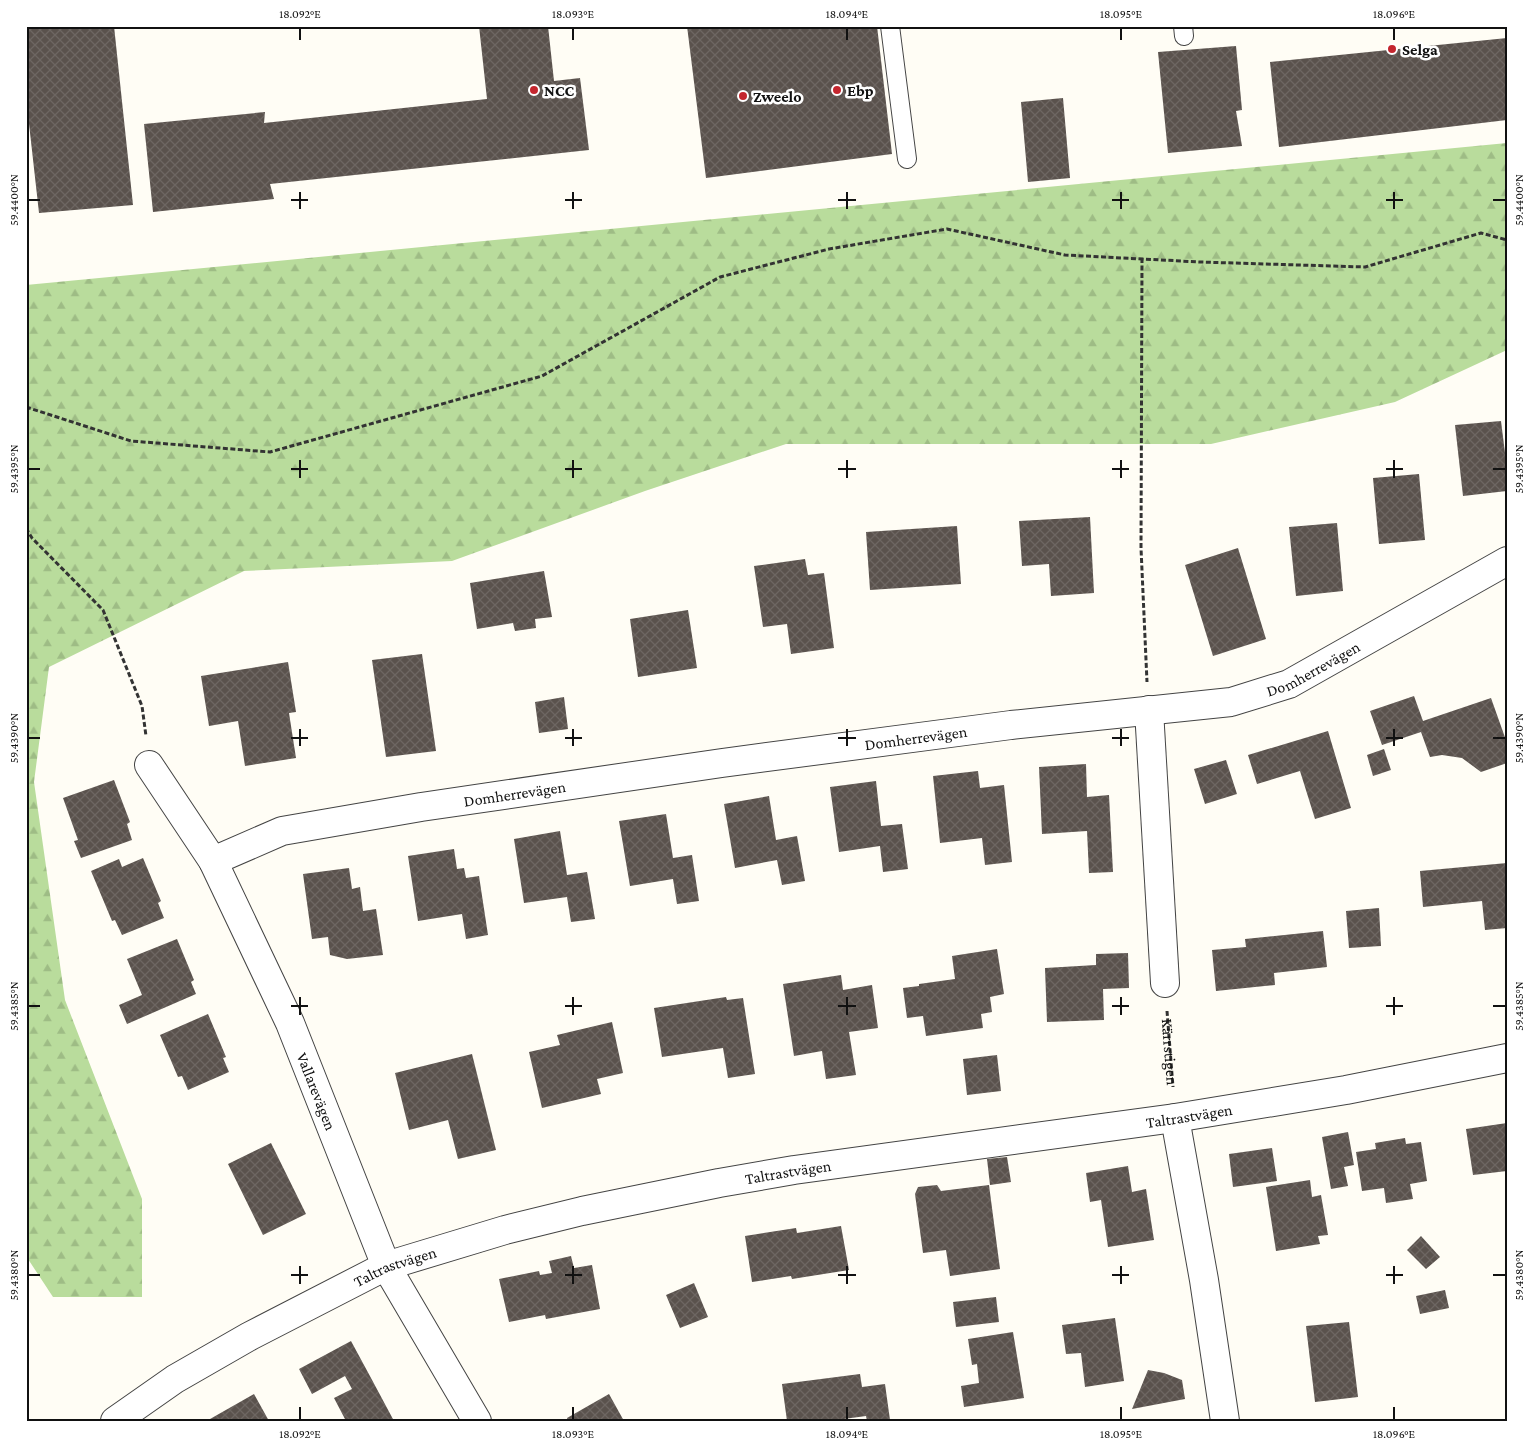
<svg xmlns="http://www.w3.org/2000/svg" width="1533" height="1447" viewBox="0 0 1533 1447" font-family="'Crimson Pro',serif">
	<style>
		.forest { fill: url(#forest-firs) }
		.building { fill: url(#building-cross-hatch) }
		.lines { fill: none; stroke-linecap: round; stroke-linejoin: round }
		.service-casing { stroke: #444; stroke-width: 20 }
		.minor-casing { stroke: #444; stroke-width: 30 }
		.path { stroke: #333; stroke-width: 3; stroke-dasharray: 5 2.5; stroke-linecap: butt }
		.service { stroke: #fff; stroke-width: 18 }
		.minor { stroke: #fff; stroke-width: 28 }
		.ticks { fill: none; stroke: #111; stroke-width: 2 }
		.poi-dot { fill: #c4262e; stroke: #fff; stroke-width: 2 }
		.labels { text-anchor: middle; stroke-width: 5; stroke-linejoin: round; paint-order: stroke }
		.poi-label { font-size: 16px; font-weight: bold; fill: #111; stroke: #fff; text-anchor: start }
		.street-label { font-size: 16px; fill: #111; stroke: #fff }
		.neatline { fill: none; stroke: #111; stroke-width: 2 }
		.ticks-label { font-size: 12px; text-anchor: middle; fill: #111 }
	</style>
	<defs>
		<pattern id="forest-firs" width="22" height="20" patternUnits="userSpaceOnUse" patternTransform="scale(1.25)"><rect width="22" height="20" fill="#b9dc9c"/><path d="M5 1l3.5 6h-7zM16 11l3.5 6h-7z" fill="#9ebc85"/></pattern>
		<pattern id="building-cross-hatch" width="8" height="8" patternUnits="userSpaceOnUse" patternTransform="scale(1.25)"><rect width="8" height="8" fill="#5a524d"/><path d="M0 0l8 8M0 8l8-8" fill="none" stroke="#6d6662"/></pattern>
	</defs>
	<rect width="100%" height="100%" fill="#fffdf5"/>
	<path class="forest" d="M1507 143V350L1395 402 1211 444H786L645 491 452 561 244 571 49 667 34 782 65 1000 142 1199V1297H53L26 1256V285Z"/>
	<path class="building" d="M26 26H114L133 205 39 213 26 97Z
		M479 26H548L554 81 580 78 589 150 270 184 274 199 153 212 144 124 265 112 264 123 487 99Z
		M687 26H877L892 154 706 178Z
		M1507 38V120L1279 147 1270 62Z
		M1236 46 1242 110 1236 111 1242 146 1168 153 1158 52Z
		M1063 98 1070 178 1028 182 1021 102Z
		M1501 421 1507 469V491L1463 496 1455 425Z
		M1419 474 1425 540 1379 544 1373 478Z
		M1090 517 1094 593 1051 596 1049 564 1022 566 1019 521Z
		M1337 523 1343 591 1296 596 1289 527Z
		M957 526 961 584 870 590 866 532Z
		M1238 548 1266 639 1213 656 1185 565Z
		M805 559 808 575 824 573 834 648 791 654 787 624 763 627 754 566Z
		M544 571 552 617 535 619 536 628 515 631 513 623 477 629 470 583Z
		M688 610 697 668 638 677 630 619Z
		M422 654 436 751 386 757 372 660Z
		M288 662 296 712 289 713 296 758 245 766 238 721 209 726 201 676Z
		M1414 696 1423 721 1491 698 1507 743V763L1481 772 1462 758 1442 755 1430 757 1421 732 1382 745 1370 711Z
		M564 697 568 729 539 733 535 702Z
		M1328 731 1351 808 1315 819 1300 771 1257 784 1248 755Z
		M1384 749 1391 770 1373 776 1367 755Z
		M1226 760 1237 794 1205 804 1194 769Z
		M1086 764 1087 797 1109 795 1113 872 1089 873 1087 831 1042 834 1039 767Z
		M978 771 980 788 1004 785 1012 862 985 865 982 838 940 843 933 776Z
		M114 780 130 822 127 824 132 840 81 858 74 841 78 840 63 798Z
		M876 781 881 826 902 824 908 869 883 872 880 846 839 852 830 787Z
		M769 796 776 840 797 836 805 881 782 885 777 860 735 868 724 804Z
		M666 814 673 858 692 855 699 901 677 904 673 879 630 886 619 821Z
		M560 831 567 875 587 872 595 919 571 922 567 897 524 903 514 839Z
		M454 849 457 869 464 868 466 878 479 876 488 935 466 939 462 914 418 921 408 856Z
		M143 858 161 901 158 903 164 918 122 935 115 920 112 921 91 871 119 859 122 867Z
		M1507 863V928L1485 930 1482 901 1423 907 1420 871Z
		M349 868 352 889 360 887 363 911 376 909 383 955 347 959 330 955 328 937 312 939 303 874Z
		M1379 908 1381 946 1349 948 1346 911Z
		M1323 931 1327 967 1274 973 1275 985 1216 991 1212 950 1246 947 1245 939Z
		M177 939 194 980 191 982 196 994 127 1024 119 1005 142 995 127 959Z
		M997 949 1004 994 990 997 992 1012 981 1014 983 1028 926 1036 923 1016 907 1018 903 988 919 986V984L955 979 952 956Z
		M1128 953 1129 988 1103 989 1104 1020 1047 1022 1045 968 1096 965V954Z
		M841 975 843 990 872 985 878 1028 849 1032 856 1075 826 1079 822 1051 794 1056 783 984Z
		M726 997 727 1000 743 998 755 1074 728 1078 723 1048 662 1057 654 1008Z
		M208 1014 226 1057 223 1058 229 1072 188 1090 182 1076 178 1077 160 1035Z
		M612 1022 623 1073 597 1079 601 1094 542 1108 529 1052 560 1045 557 1035Z
		M472 1054 496 1150 458 1159 448 1120 409 1130 395 1073Z
		M997 1055 1001 1091 967 1095 963 1059Z
		M1507 1123V1171L1473 1175 1466 1129Z
		M1348 1132 1354 1165 1344 1167 1348 1186 1331 1189 1322 1137Z
		M1405 1138 1406 1144 1421 1142 1427 1181 1410 1184 1413 1199 1386 1203 1384 1188 1362 1191 1356 1152 1376 1149 1375 1143Z
		M271 1143 306 1214 263 1235 228 1164Z
		M1272 1148 1277 1181 1233 1187 1229 1154Z
		M1007 1157 1011 1182 990 1185 987 1159Z
		M1128 1166 1132 1192 1146 1189 1154 1240 1108 1247 1101 1200 1090 1202 1086 1173Z
		M1310 1180 1312 1197 1321 1195 1328 1235 1318 1236 1320 1244 1276 1251 1266 1187Z
		M937 1185 941 1191 989 1185 1000 1269 950 1276 946 1250 923 1253 915 1194 918 1187Z
		M841 1226 849 1270 792 1279 791 1276 752 1282 745 1236 796 1228 797 1233Z
		M1421 1236 1440 1257 1426 1269 1407 1250Z
		M571 1256 574 1268 592 1265 600 1309 546 1319 545 1315 509 1322 499 1279 539 1271 540 1275 552 1273 549 1261Z
		M694 1283 708 1317 680 1328 666 1295Z
		M1445 1290 1449 1308 1420 1314 1416 1296Z
		M996 1297 999 1322 956 1327 953 1302Z
		M1115 1318 1124 1381 1085 1387 1081 1353 1066 1354 1062 1325Z
		M1349 1322 1358 1397 1315 1402 1306 1326Z
		M1013 1332 1024 1398 964 1407 961 1386 979 1383 977 1364 972 1365 968 1339Z
		M351 1341 371 1378 394 1421H346L334 1398 352 1389 345 1376 312 1394 299 1369Z
		M1148 1370 1164 1373 1182 1380 1185 1399 1132 1409Z
		M860 1374 862 1387 885 1384 890 1420 867 1421 866 1416 829 1421H787L782 1384Z
		M254 1394 269 1421H211L210 1419Z
		M609 1394 624 1421H568L567 1418Z"/>
	<g class="lines">
		<g class="service-casing">
			<path id="service" d="M890 26 907 159
				M1183 26 1184 36"/>
		</g>
		<g class="minor-casing">
			<g id="minor">
				<path d="M1149 710 1165 983"/>
				<path id="s2" d="M149 765 213 861 290 1023 386 1266 477 1421"/>
				<path id="s3" d="M213 861 282 831 421 807 722 763 1011 725 1231 702 1289 684 1507 561"/>
				<path d="M1175 1118 1204 1280 1225 1421"/>
				<path id="s4" d="M115 1421 175 1379 250 1336 386 1266 505 1230 582 1211 719 1183 794 1170 1175 1118 1346 1090 1507 1058"/>
			</g>
		</g>
		<g class="path">
			<path d="M1142 258 1141 548 1147 682"/>
			<path d="M26 407 131 441 270 452 542 376 720 277 829 249 947 229 1065 255 1200 262 1365 267 1481 233 1507 240"/>
			<path d="M26 528 32 538 103 610 142 706 146 736"/>
			<path id="s1" d="M1167 1011 1173 1087"/>
		</g>
		<use href="#service" class="service"/>
		<use href="#minor" class="minor"/>
	</g>
	<path class="ticks" d="M300 28V40M573 28V40M847 28V40M1121 28V40M1394 28V40M300 192V209M573 192V209M847 192V209M1121 192V209M1394 192V209M28 200H40M291 200H308M565 200H582M838 200H856M1112 200H1129M1386 200H1403M1493 200H1506M300 460V478M573 460V478M847 460V478M1121 460V478M1394 460V478M28 469H40M291 469H308M565 469H582M838 469H856M1112 469H1129M1386 469H1403M1493 469H1506M300 729V746M573 729V746M847 729V746M1121 729V746M1394 729V746M28 738H40M291 738H308M565 738H582M838 738H856M1112 738H1129M1386 738H1403M1493 738H1506M300 997V1015M573 997V1015M847 997V1015M1121 997V1015M1394 997V1015M28 1006H40M291 1006H308M565 1006H582M838 1006H856M1112 1006H1129M1386 1006H1403M1493 1006H1506M300 1266V1284M573 1266V1284M847 1266V1284M1121 1266V1284M1394 1266V1284M28 1275H40M291 1275H308M565 1275H582M838 1275H856M1112 1275H1129M1386 1275H1403M1493 1275H1506M300 1407V1420M573 1407V1420M847 1407V1420M1121 1407V1420M1394 1407V1420"/>
	<g class="poi-dot">
		<circle cx="1392" cy="49" r="5"/>
		<circle cx="534" cy="90" r="5"/>
		<circle cx="837" cy="90" r="5"/>
		<circle cx="743" cy="96" r="5"/>
	</g>
	<g class="labels">
		<g class="poi-label">
			<text x="1402" y="55">Selga</text>
			<text x="544" y="96">NCC</text>
			<text x="847" y="96">Ebp</text>
			<text x="753" y="102">Zweelo</text>
		</g>
		<g class="street-label">
			<text dy="6" stroke="none"><textPath href="#s3" startOffset="1122">Domherrevägen</textPath></text>
			<text dy="6" stroke="none"><textPath href="#s3" startOffset="716">Domherrevägen</textPath></text>
			<text dy="6" stroke="none"><textPath href="#s3" startOffset="311">Domherrevägen</textPath></text>
			<text dy="6" stroke="none"><textPath href="#s1" startOffset="41">Kärrstigen</textPath></text>
			<text dy="6" stroke="none"><textPath href="#s2" startOffset="368">Vallarevägen</textPath></text>
			<text dy="6" stroke="none"><textPath href="#s4" startOffset="1131">Taltrastvägen</textPath></text>
			<text dy="6" stroke="none"><textPath href="#s4" startOffset="726">Taltrastvägen</textPath></text>
			<text dy="6" stroke="none"><textPath href="#s4" startOffset="321">Taltrastvägen</textPath></text>
		</g>
	</g>
	<rect width="1533" height="1447" fill="none" stroke="#ffffff" stroke-width="55"/>
	<rect x="28" y="28" width="1478" height="1392" class="neatline"/>
	<g class="ticks-label">
		<text x="300" y="18">18.092°E</text>
		<text x="573" y="18">18.093°E</text>
		<text x="847" y="18">18.094°E</text>
		<text x="1121" y="18">18.095°E</text>
		<text x="1394" y="18">18.096°E</text>
		<text transform="translate(14 200) rotate(-90)" y="4">59.4400°N</text>
		<text transform="translate(1519 200) rotate(-90)" y="4">59.4400°N</text>
		<text transform="translate(14 469) rotate(-90)" y="4">59.4395°N</text>
		<text transform="translate(1519 469) rotate(-90)" y="4">59.4395°N</text>
		<text transform="translate(14 738) rotate(-90)" y="4">59.4390°N</text>
		<text transform="translate(1519 738) rotate(-90)" y="4">59.4390°N</text>
		<text transform="translate(14 1006) rotate(-90)" y="4">59.4385°N</text>
		<text transform="translate(1519 1006) rotate(-90)" y="4">59.4385°N</text>
		<text transform="translate(14 1275) rotate(-90)" y="4">59.4380°N</text>
		<text transform="translate(1519 1275) rotate(-90)" y="4">59.4380°N</text>
		<text x="300" y="1438">18.092°E</text>
		<text x="573" y="1438">18.093°E</text>
		<text x="847" y="1438">18.094°E</text>
		<text x="1121" y="1438">18.095°E</text>
		<text x="1394" y="1438">18.096°E</text>
	</g>
</svg>
